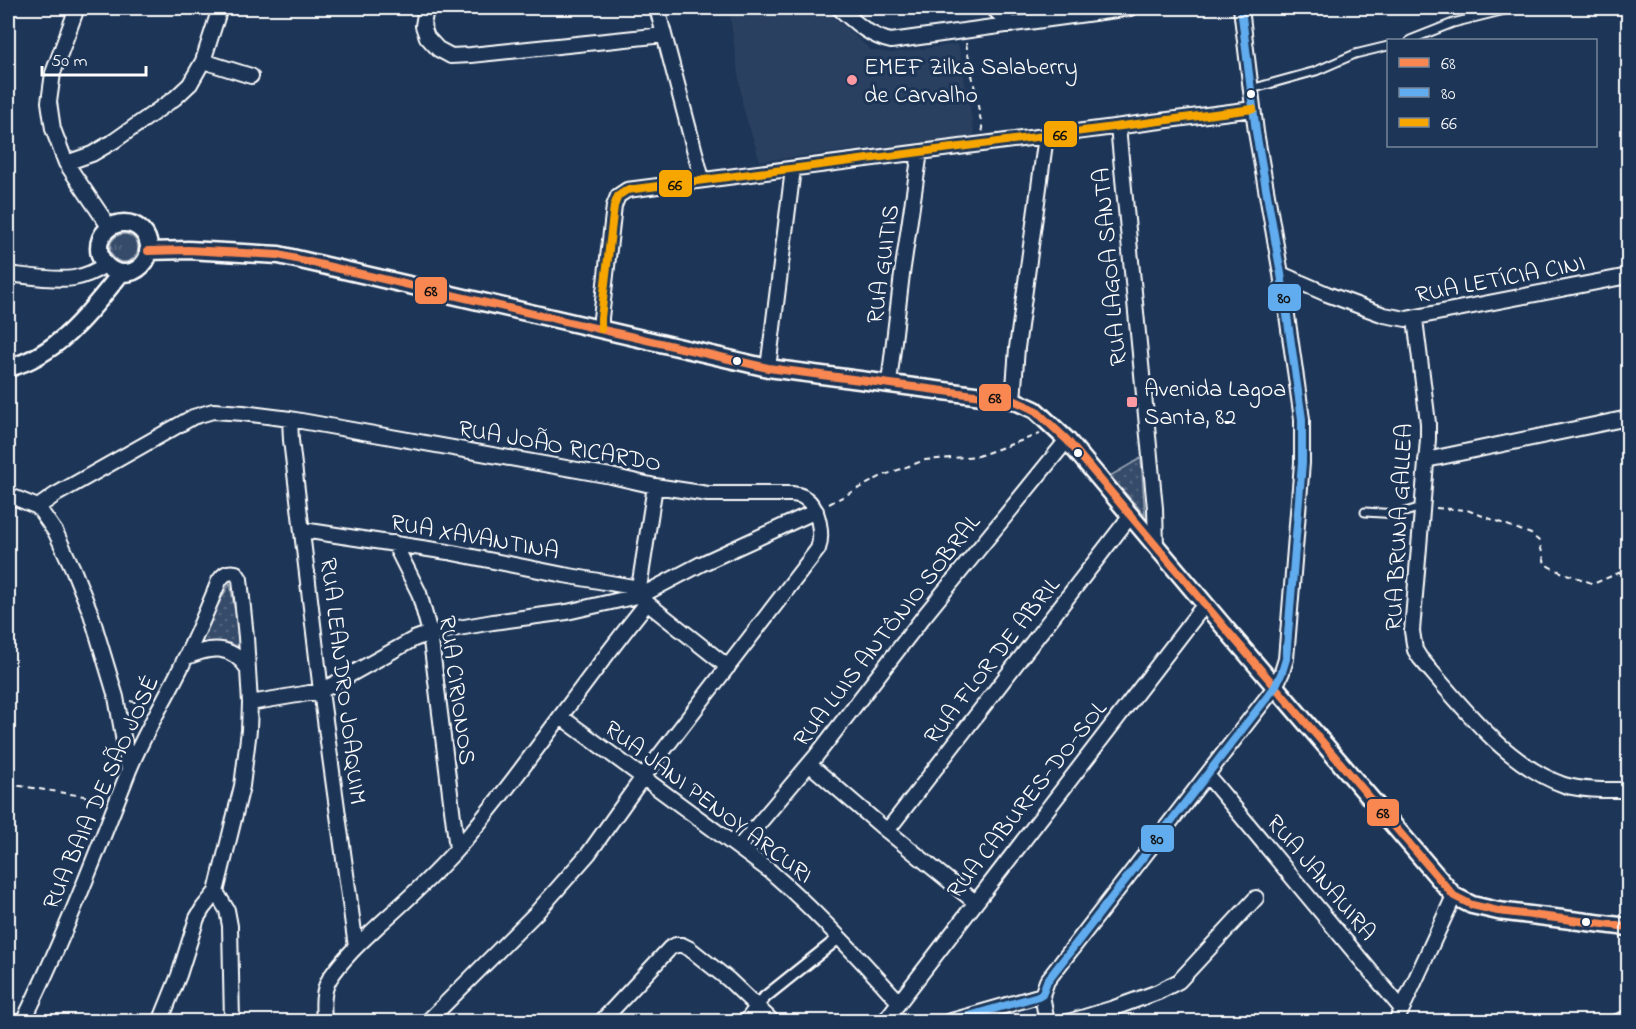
<svg xmlns="http://www.w3.org/2000/svg" width="1636" height="1029" viewBox="0 0 1636 1029" font-family="'Indie Flower',sans-serif">
	<style>
		.built { fill: #2a4161 }
		.grass { fill: url(#grass-tufts); stroke: #9aa5b4; stroke-width: 1.5 }
		.park { fill: url(#park-dots); stroke: #9aa5b4; stroke-width: 1.5 }
		.lines { fill: none; stroke-linecap: round; stroke-linejoin: round }
		.service-casing { stroke: #fff; stroke-width: 11 }
		.pedestrian-casing { stroke: #fff; stroke-width: 15 }
		.minor-casing { stroke: #fff; stroke-width: 18 }
		.tertiary-casing { stroke: #fff; stroke-width: 21 }
		.path { stroke: #fff; stroke-width: 2; stroke-dasharray: 6 4.5; stroke-linecap: butt }
		.service { stroke: #1d3557; stroke-width: 7 }
		.pedestrian { stroke: #1d3557; stroke-width: 10 }
		.minor { stroke: #1d3557; stroke-width: 14 }
		.tertiary { stroke: #1d3557; stroke-width: 16 }
		.bus-1-casing { stroke: #1d3557; stroke-width: 12 }
		.bus-2-casing { stroke: #1d3557; stroke-width: 12 }
		.bus-3-casing { stroke: #1d3557; stroke-width: 12 }
		.bus-1 { stroke: #f88751; stroke-width: 8 }
		.bus-2 { stroke: #60acee; stroke-width: 8 }
		.bus-3 { stroke: #f7a600; stroke-width: 8 }
		.poi-dot { fill: #ff9aa2; stroke: #1d3557; stroke-width: 2 }
		.bus-dot { fill: #fff; stroke: #1d3557; stroke-width: 2 }
		.labels { text-anchor: middle; stroke-width: 6; stroke-linejoin: round; paint-order: stroke }
		.poi-label { font-size: 24px; fill: #fff; stroke: #1d3557; text-anchor: start }
		.street-label { font-size: 24px; fill: #fff; stroke: #1d3557 }
		.line-badge { stroke: #1d3557; stroke-width: 2 }
		.pale-badge-label { font-size: 16px; text-anchor: middle; font-weight: bold; fill: #111 }
	</style>
	<defs>
		<pattern id="grass-tufts" width="24" height="20" patternUnits="userSpaceOnUse" patternTransform="scale(1.5)"><rect width="24" height="20" fill="#364b69"/><path d="M3 7l-1-3M5 7V3M7 7l1-3M15 17l-1-3M17 17v-4M19 17l1-3" fill="none" stroke="#546680"/></pattern>
		<pattern id="park-dots" width="8" height="8" patternUnits="userSpaceOnUse" patternTransform="scale(1.5)"><rect width="8" height="8" fill="#364b69"/><path d="M2 2h.1M6 6h.1" fill="none" stroke="#546680" stroke-width="1.8" stroke-linecap="round"/></pattern>
	</defs>
	<rect width="100%" height="100%" fill="#1d3557"/>
	<filter id="ink" filterUnits="userSpaceOnUse"><feTurbulence type="fractalNoise" baseFrequency=".0167" numOctaves="2"/><feDisplacementMap in="SourceGraphic" scale="12" xChannelSelector="R" yChannelSelector="G"/><feConvolveMatrix kernelMatrix="1 2 1 2 8 2 1 2 1" color-interpolation-filters="sRGB"/></filter>
	<g filter="url(#ink)">
		<path class="built" d="M787 8H823L871 50 892 53 958 44 975 136 760 161 743 107 730 16Z"/>
		<path class="grass" d="M110 248a14 14 0 1 1 28 0a14 14 0 1 1-28 0Z"/>
		<path class="park" d="M1141 458 1145 515 1110 476Z
			M230 583 243 656 193 650Z"/>
		<g class="lines">
			<g class="service-casing">
				<path id="service" d="M1410 40 1453 23 1513 8
					M1251 89 1316 71 1355 54 1388 46
					M1365 512 1398 514 1422 507"/>
			</g>
			<g class="pedestrian-casing">
				<path id="pedestrian" d="M757 1007 765 997 840 937"/>
			</g>
			<g class="minor-casing">
				<path id="minor" d="M77 8 53 73 49 102 53 129 66 163 110 228
					M426 8 423 26 427 37 438 49 451 56 471 55 664 35
					M657 8 702 179
					M839 8C856 23 869 36 891 41L1130 8
					M993 8 1011 25
					M203 61 251 76
					M1118 127 1155 508 1156 547
					M66 163 92 154 114 141 175 98 190 84 203 61 220 8
					M8 274C26 276 57 281 74 278 85 276 96 271 105 265
					M1281 274 1327 294 1384 315 1406 319 1628 276
					M1415 319 1428 423V439L1412 631 1415 650 1420 658C1459 703 1506 765 1564 785 1585 791 1607 790 1628 790
					M601 329V318L614 206 618 196 627 190 1253 109
					M768 368 793 169
					M889 383 902 274 920 152
					M1013 400 1017 348 1046 136
					M290 419 291 440 321 691 356 947
					M1426 460 1628 418
					M8 495 38 507 55 495 193 417 213 411 243 413 290 419 611 476 655 486 708 494H792C798 495 802 495 806 499 819 508 823 535 818 549L643 777 589 853 537 912 427 1022
					M38 507 56 533 73 569 91 614 116 697 129 770
					M303 530 448 552 564 575 639 588
					M394 543 419 593 430 633 457 849
					M647 603 728 667
					M185 658C210 646 231 644 248 669
					M250 703 321 691 414 639 430 633 493 622 567 612 642 595 701 564 816 511
					M561 717 770 871C817 912 858 956 899 1002
					M809 764 880 825 975 902
					M1207 775 1402 1009
					M887 831 1131 515
					M739 847 816 756 921 620 1067 440
					M216 892 227 910 230 926 232 1022
					M1042 995 1047 1022
					M23 1022C63 940 96 855 129 770 142 738 160 708 176 677 192 646 206 613 219 581 224 574 227 571 236 573L240 579 246 637 250 703 249 730 242 786 216 892 203 908 197 918 179 975 160 1022
					M324 1022C323 1006 322 991 330 978 344 957 362 941 380 924 407 900 434 875 458 848 526 769 582 683 647 603L639 588 655 486
					M601 1022 670 948 676 945H682L690 949 729 980 773 1022
					M746 1022 757 1007
					M884 1022 1205 604
					M948 1022 1042 995 1047 981 1275 687 1282 672 1286 659 1302 463V419L1281 274 1256 132 1241 8
					M1068 1022 1114 1008 1158 992 1179 981 1256 898
					M1396 1022 1454 896
					M1617 1022 1628 1018"/>
			</g>
			<g class="tertiary-casing">
				<path id="tertiary" d="M99 248a25 25 0 1 1 50 0a25 25 0 1 1-50 0Z
					M148 251 188 250 279 255 768 368 1013 400 1035 410 1067 440 1225 628 1454 896 1472 905 1498 911 1628 927
					M8 368C58 355 90 312 121 273"/>
			</g>
			<path class="path" d="M966 43 983 132
				M829 504 882 476 925 460 978 456 1040 434
				M1436 508 1467 510 1531 534 1539 541 1545 564C1560 574 1577 576 1593 584L1628 569
				M130 701 145 704
				M8 784 102 799"/>
			<use href="#service" class="service"/>
			<use href="#pedestrian" class="pedestrian"/>
			<use href="#minor" class="minor"/>
			<use href="#tertiary" class="tertiary"/>
			<g class="bus-1-casing">
				<path id="bus-1" d="M148 251 188 250 279 255 768 368 1013 400 1035 410 1067 440 1225 628 1454 896 1472 905 1498 911 1628 927"/>
			</g>
			<g class="bus-2-casing">
				<path id="bus-2" d="M948 1022 1042 995 1047 981 1275 687 1282 672 1286 659 1302 463V419L1281 274 1256 132 1241 8"/>
			</g>
			<g class="bus-3-casing">
				<path id="bus-3" d="M601 329V318L614 206 618 196 627 190 1253 109"/>
			</g>
			<use href="#bus-1" class="bus-1"/>
			<use href="#bus-2" class="bus-2"/>
			<use href="#bus-3" class="bus-3"/>
		</g>
	</g>
	<g class="poi-dot">
		<circle cx="852" cy="80" r="6"/>
		<rect x="1126" y="396" width="12" height="12" rx="3"/>
	</g>
	<g class="bus-dot">
		<circle cx="1251" cy="94" r="5"/>
		<circle cx="737" cy="361" r="5"/>
		<circle cx="1078" cy="453" r="5"/>
		<circle cx="1586" cy="922" r="5"/>
	</g>
	<g class="labels">
		<g class="poi-label">
			<text x="864" y="74">EMEF Zilka Salaberry<tspan x="864" dy="28">de Carvalho</tspan></text>
			<text x="1144" y="396">Avenida Lagoa<tspan x="1144" dy="28">Santa, 82</tspan></text>
		</g>
		<g class="street-label">
			<text transform="translate(882 264) rotate(-82)" y="8">RUA GUITIS</text>
			<text transform="translate(1109 267) rotate(-95)" y="8">RUA LAGOA SANTA</text>
			<text transform="translate(1500 278) rotate(-11)" y="8">RUA LETÍCIA CINI</text>
			<text transform="translate(560 445) rotate(10)" y="8">RUA JOÃO RICARDO</text>
			<text transform="translate(1398 527) rotate(-87)" y="8">RUA BRUNA GALLEA</text>
			<text transform="translate(475 536) rotate(10)" y="8">RUA XAVANTINA</text>
			<text transform="translate(886 630) rotate(-52)" y="8">RUA LUIS ANTÔNIO SOBRAL</text>
			<text transform="translate(991 660) rotate(-52)" y="8">RUA FLOR DE ABRIL</text>
			<text transform="translate(344 681) rotate(83)" y="8">RUA LEANDRO JOAQUIM</text>
			<text transform="translate(458 690) rotate(82)" y="8">RUA CIRIONOS</text>
			<text transform="translate(100 792) rotate(-66)" y="8">RUA BAIA DE SÃO JOSÉ</text>
			<text transform="translate(1026 799) rotate(-52)" y="8">RUA CABURES-DO-SOL</text>
			<text transform="translate(709 801) rotate(37)" y="8">RUA JANI PENOY ARCURI</text>
			<text transform="translate(1322 877) rotate(50)" y="8">RUA JANAUIRA</text>
		</g>
	</g>
	<g class="line-badge">
		<rect x="1043" y="120" width="35" height="28" rx="6" fill="#f7a600"/>
		<rect x="658" y="169" width="35" height="29" rx="6" fill="#f7a600"/>
		<rect x="414" y="276" width="34" height="29" rx="6" fill="#f88751"/>
		<rect x="1267" y="283" width="35" height="29" rx="6" fill="#60acee"/>
		<rect x="978" y="383" width="34" height="29" rx="6" fill="#f88751"/>
		<rect x="1366" y="798" width="34" height="29" rx="6" fill="#f88751"/>
		<rect x="1140" y="824" width="35" height="29" rx="6" fill="#60acee"/>
	</g>
	<g class="pale-badge-label">
		<text x="1060" y="140">66</text>
		<text x="675" y="190">66</text>
		<text x="431" y="296">68</text>
		<text x="1284" y="303">80</text>
		<text x="995" y="403">68</text>
		<text x="1383" y="818">68</text>
		<text x="1157" y="844">80</text>
	</g>
	<rect width="1636" height="1029" fill="none" stroke="#1d3557" stroke-width="30"/>
	<rect x="15" y="15" width="1606" height="999" fill="none" stroke="#fff" stroke-width="2" filter="url(#ink)"/>
	<rect x="1387" y="39" width="210" height="108" fill="#1d3557" stroke="#77869a" stroke-width="1.5"/>
	<rect x="1399" y="58" width="30" height="9" fill="#f88751" stroke="#77869a" stroke-width="1.5"/>
	<text x="1441" y="69" font-size="18" fill="#ffffff">68</text>
	<rect x="1399" y="88" width="30" height="9" fill="#60acee" stroke="#77869a" stroke-width="1.5"/>
	<text x="1441" y="99" font-size="18" fill="#ffffff">80</text>
	<rect x="1399" y="118" width="30" height="9" fill="#f7a600" stroke="#77869a" stroke-width="1.5"/>
	<text x="1441" y="129" font-size="18" fill="#ffffff">66</text>
	<path d="M42 66v9h104v-9" fill="none" stroke="#ffffff" stroke-width="3"/>
	<text x="51" y="66" font-size="18" fill="#ffffff" stroke="#1d3557" stroke-width="4.5" paint-order="stroke">50 m</text>
</svg>
